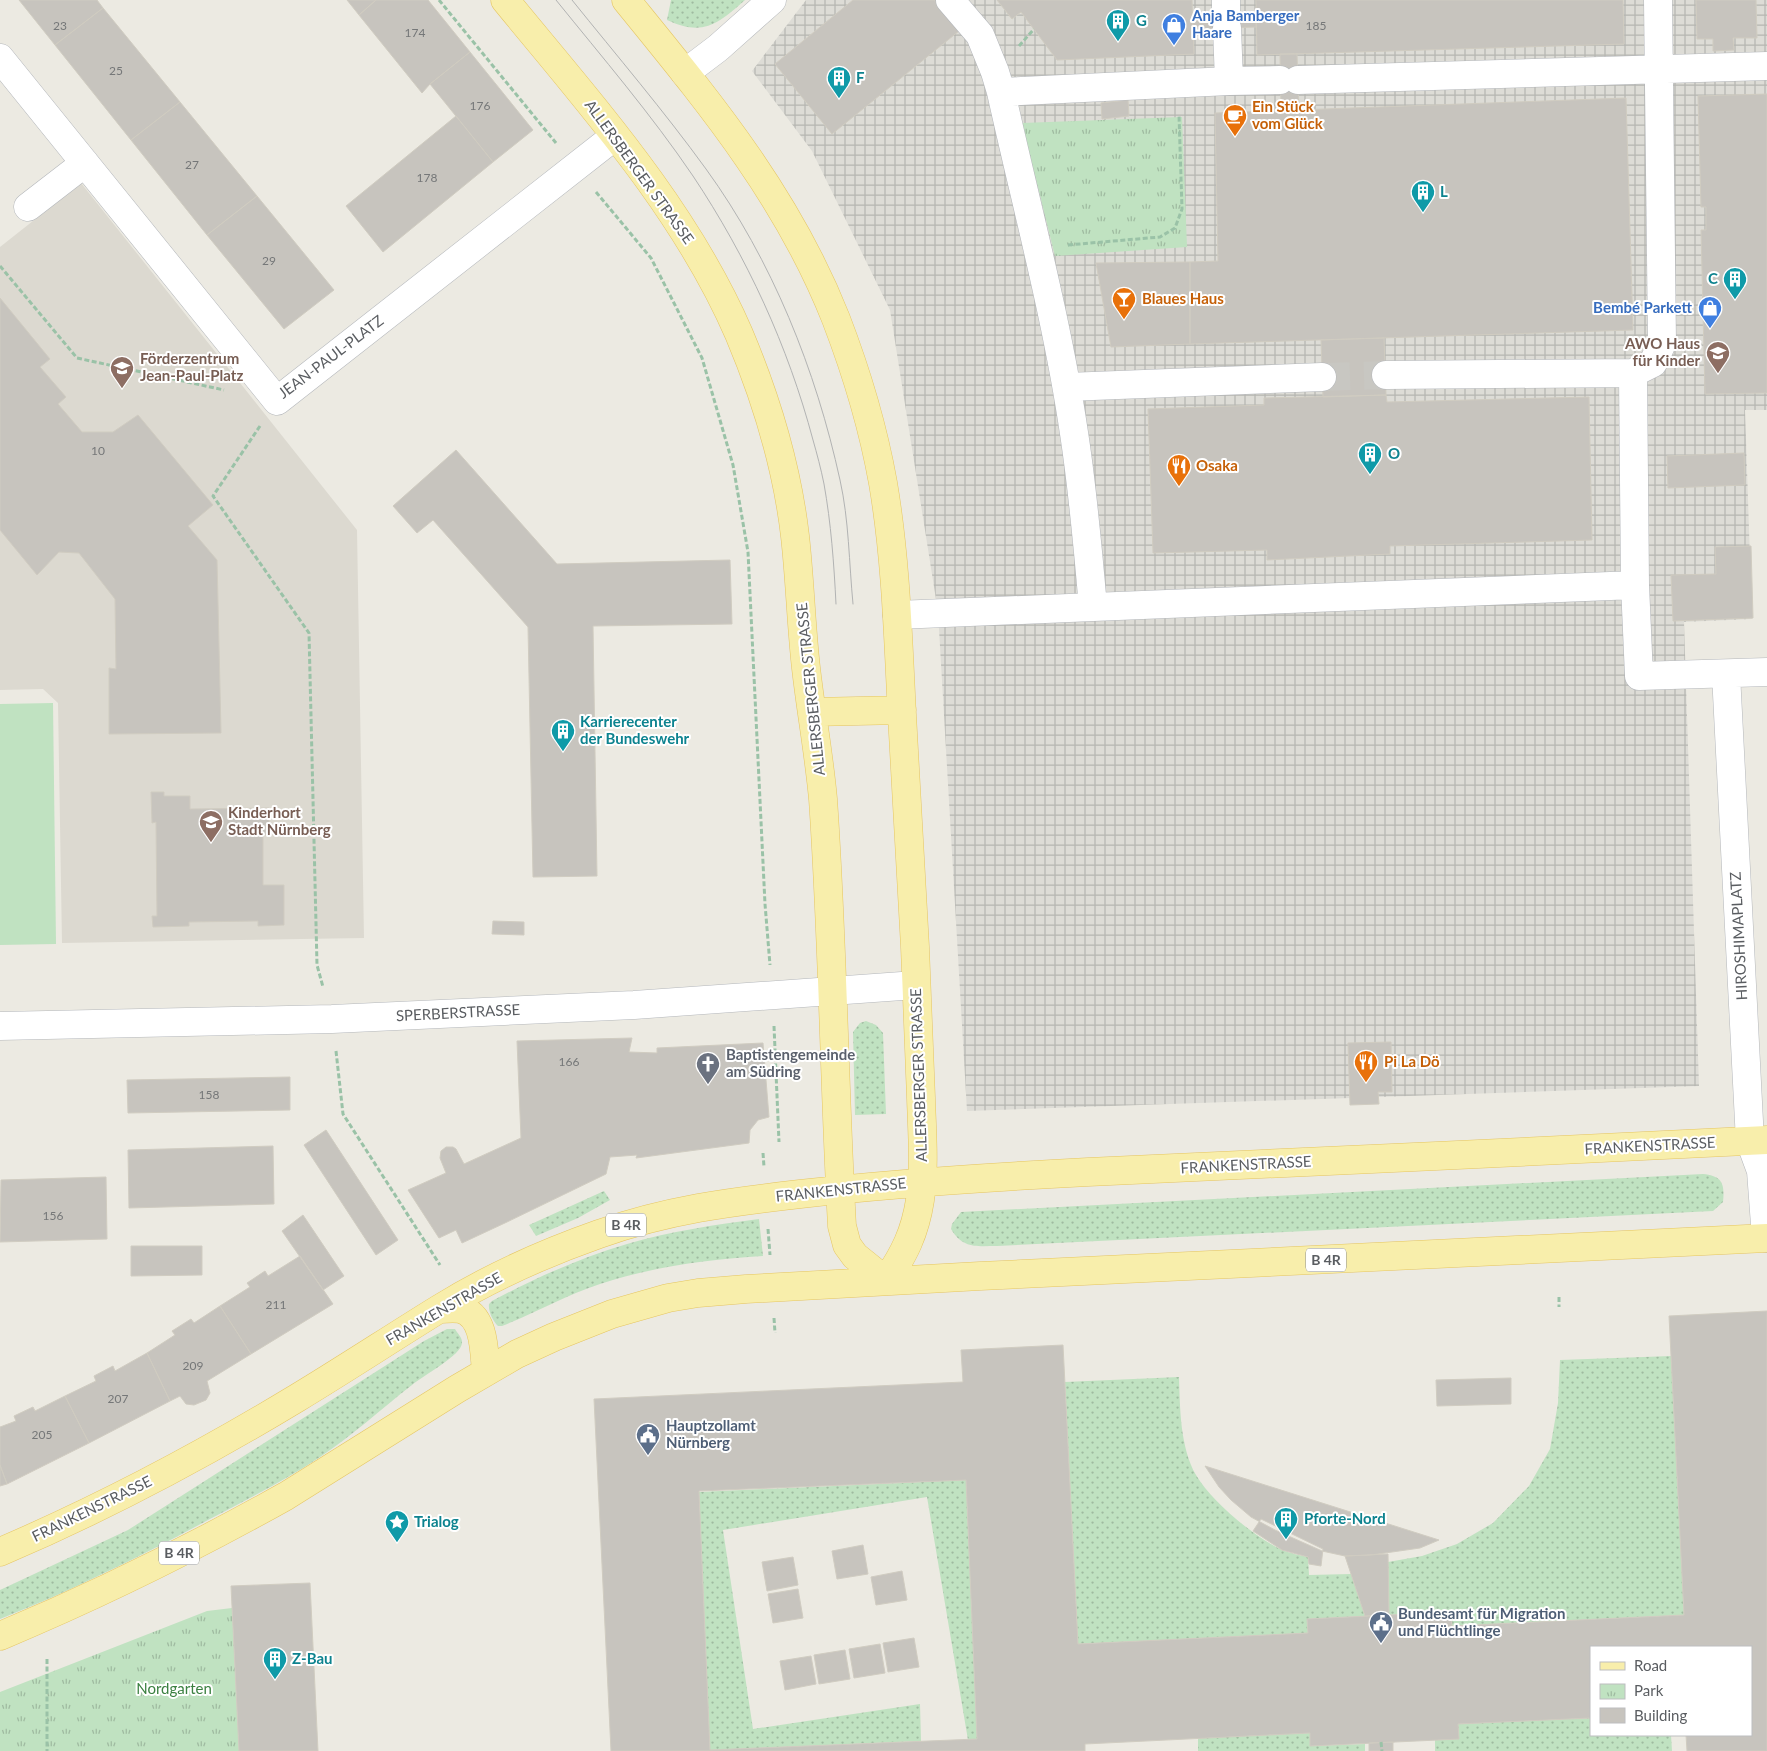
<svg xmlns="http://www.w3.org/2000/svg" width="1767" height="1751" viewBox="0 0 1767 1751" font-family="Lato,sans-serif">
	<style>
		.industrial { fill: url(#industrial-grid) }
		.education { fill: #dcd9d0 }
		.grass { fill: url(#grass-dots) }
		.park { fill: url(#park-tufts) }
		.pitch { fill: #c0e2c1 }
		.building { fill: #c7c4be; stroke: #d0ccc1; fill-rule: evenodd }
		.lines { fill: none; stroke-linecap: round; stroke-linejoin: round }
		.minor-tunnel { stroke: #c8c7c2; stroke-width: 28; stroke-dasharray: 28 14; stroke-linecap: butt }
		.minor-casing { stroke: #b4b7bb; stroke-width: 29 }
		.major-casing { stroke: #e5c561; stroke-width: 29 }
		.path { stroke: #9ac2a7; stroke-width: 3; stroke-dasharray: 5 2.5; stroke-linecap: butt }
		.minor { stroke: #fff; stroke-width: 28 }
		.major { stroke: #f8eeab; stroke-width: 28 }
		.tram { stroke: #b2b3b3; stroke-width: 1 }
		.labels { text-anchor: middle; stroke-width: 4; stroke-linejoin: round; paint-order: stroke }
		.number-label { font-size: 12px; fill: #757778 }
		.shield { fill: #fff; stroke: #8c8e90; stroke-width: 1 }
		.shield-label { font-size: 14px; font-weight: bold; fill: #5a5d61 }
		.shop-label { font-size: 15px; font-weight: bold; fill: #366cbe; stroke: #fff; text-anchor: start }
		.culture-label { font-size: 15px; font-weight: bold; fill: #0d838f; stroke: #fff; text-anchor: start }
		.food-label { font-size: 15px; font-weight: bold; fill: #c56008; stroke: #fff; text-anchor: start }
		.street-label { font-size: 15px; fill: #5a5d61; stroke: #fff }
		.education-label { font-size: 15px; font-weight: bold; fill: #785e54; stroke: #fff; text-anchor: start }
		.worship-label { font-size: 15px; font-weight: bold; fill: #5b616d; stroke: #fff; text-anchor: start }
		.service-label { font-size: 15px; font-weight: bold; fill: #4e5e75; stroke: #fff; text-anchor: start }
		.park-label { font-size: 15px; fill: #3b8041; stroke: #fff }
	</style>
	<defs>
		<pattern id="industrial-grid" width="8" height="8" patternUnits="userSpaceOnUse" patternTransform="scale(1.25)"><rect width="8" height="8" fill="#dddcd6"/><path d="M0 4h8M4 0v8" fill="none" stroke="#b6b6b1"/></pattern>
		<pattern id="grass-dots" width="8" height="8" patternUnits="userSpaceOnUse" patternTransform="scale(1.25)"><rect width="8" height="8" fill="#c0e2c1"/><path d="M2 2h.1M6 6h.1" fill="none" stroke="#9fbaa0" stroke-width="1.8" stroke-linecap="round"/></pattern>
		<pattern id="park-tufts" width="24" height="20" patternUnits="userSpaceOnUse" patternTransform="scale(1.25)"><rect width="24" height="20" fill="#c0e2c1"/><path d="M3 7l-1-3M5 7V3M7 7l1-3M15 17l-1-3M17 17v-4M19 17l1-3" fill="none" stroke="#9fbaa0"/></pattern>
	</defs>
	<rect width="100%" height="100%" fill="#eceae2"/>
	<path class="industrial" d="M806 0H1767V410H1745L1752 619 1684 622 1699 1086 967 1111 938 612 890 310 812 151 752 71Z"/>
	<path class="education" d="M81 183 357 530 364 938 62 943 58 703 43 689 0 690V247Z"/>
	<path class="grass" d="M671 0H745C718 24 703 37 667 20Z
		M866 1021 876 1025 883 1033 886 1114 855 1115 853 1032 860 1023Z
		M1703 1174C1722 1176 1725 1183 1723 1202L1713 1211 997 1246C976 1246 963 1249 951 1229L952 1224 961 1212Z
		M604 1191 610 1200 578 1218 536 1236 529 1225Z
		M759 1219 763 1256C709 1259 652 1267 600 1284 566 1295 535 1313 502 1326H498C493 1321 488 1311 489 1304L492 1301C535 1278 580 1258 627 1244 670 1231 715 1225 759 1219Z
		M447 1329H455C457 1333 462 1337 462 1342 463 1355 422 1376 412 1385 381 1409 352 1436 320 1457 284 1481 246 1500 208 1520 141 1556 71 1591 0 1619V1590L128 1530 424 1341Z
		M1671 1356 1684 1615 1452 1626 1451 1612 1389 1615 1388 1562 1422 1556 1457 1544 1493 1523 1529 1486 1550 1449 1558 1403 1560 1360Z
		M1179 1377C1180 1408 1180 1447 1196 1475 1212 1502 1253 1536 1282 1550 1289 1553 1299 1555 1308 1557L1309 1575 1351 1574 1365 1616 1307 1619 1308 1633 1078 1644 1065 1382Z
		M966 1480 977 1739 968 1740 927 1497 723 1530 753 1729 920 1704 921 1741 710 1750 699 1492Z
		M1591 1718V1735H1671L1672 1751H1435V1740L1458 1739V1724Z
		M1310 1733V1746L1365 1744V1751H1198V1738Z"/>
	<path class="park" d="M1182 117 1187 247 1055 256 1022 123Z
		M232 1608 239 1751H0V1692L207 1611Z"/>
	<path class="pitch" d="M53 703 56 944 0 945V704Z"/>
	<path class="building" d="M19 0H97L103 8 55 45Z
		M347 0H376L359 15Z
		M376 0H428L470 52 430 84 422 93 359 15Z
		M853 0H934L959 31 832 134 775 64Z
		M997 0H1192L1194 54 1057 60 1021 12 1012 19Z
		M1256 0H1623L1624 44 1257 55Z
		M1696 0H1756L1757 38H1733L1734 50 1713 51V39H1697Z
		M103 8 180 102 131 140 55 45Z
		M1256 12V27L1193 29 1192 15Z
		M470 52 533 130 493 162 430 84Z
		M1280 54H1297L1299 110H1281Z
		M1767 94V393L1705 394 1701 230H1706V207H1701L1698 96Z
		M1626 98 1633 330 1190 344V262L1218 261 1215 113Z
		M1128 100 1129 116 1102 119 1101 103Z
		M180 102 257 196 207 235 131 140Z
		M456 116 493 162 383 252 346 206Z
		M257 196 334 290 284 329 207 235Z
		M1190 262V344L1111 347 1096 263Z
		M0 298 50 359 40 367 66 397 58 404 82 432H113L138 415 213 505 188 526 217 560 221 733 109 734V668L116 669 115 599 79 553 59 552 37 575 0 530Z
		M1384 338 1386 395 1323 397 1321 340Z
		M1386 395 1387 402 1589 397 1592 540 1390 546V554L1267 560V550L1153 553 1148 409 1264 405V398Z
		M456 450 557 564 730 560 732 624 593 626 597 876 533 877 528 627 433 520 417 533 393 506Z
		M1744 453 1745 485 1668 488 1667 456Z
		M1751 546 1753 618 1673 621 1671 575 1716 574 1715 547Z
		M151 792H164V796H190V809L269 808V835H263V885H284V925L258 926V921L189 922V926L153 927 152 916H157L156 822 152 823Z
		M493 921 524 922V935L492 934Z
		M632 1038 629 1052 657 1053V1048L763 1043 769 1117 758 1120 750 1130 749 1143 636 1158 637 1155 610 1157 606 1174 507 1222 462 1243 456 1230 439 1238 408 1190 446 1173 440 1158 441 1151 446 1147H453L456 1149 464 1164 521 1138 517 1041Z
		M1391 1042 1392 1092H1378L1379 1104 1350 1105 1348 1043Z
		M290 1077V1110L128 1113 127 1080Z
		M326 1130 398 1240 376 1255 304 1145Z
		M273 1146 274 1204 129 1208 128 1150Z
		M106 1177 107 1239 0 1242 1 1180Z
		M303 1215 344 1276 323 1290 282 1231Z
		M131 1246H202V1275L131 1276Z
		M300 1256 333 1304 251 1354 220 1306 250 1287 247 1283 265 1271 268 1276Z
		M220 1306 251 1354 207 1381 210 1393 206 1400 194 1405 186 1404 180 1396 170 1401 147 1353 175 1335 172 1331 191 1319 194 1323Z
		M1767 1311V1751H1687L1686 1735H1751V1647H1591V1718L1458 1724 1459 1739 1310 1746V1733L1085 1744V1751H611L594 1399 963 1382 961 1350 1063 1345 1078 1644 1308 1633 1307 1619 1389 1615 1451 1612 1452 1626 1684 1615 1669 1316ZM966 1480 977 1739 710 1750 699 1491Z
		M147 1353 170 1401 89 1443 65 1396 96 1381 94 1376 113 1366 115 1371Z
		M1511 1378V1404L1437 1406 1436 1380Z
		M65 1396 89 1443 7 1484 0 1465V1427L16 1421 14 1416 33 1407 35 1411Z
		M0 1465 7 1484 0 1486Z
		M1205 1466 1439 1540 1420 1548 1371 1555 1345 1556 1322 1551 1275 1530 1251 1517 1231 1500 1219 1487Z
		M1261 1519 1323 1549 1321 1566 1309 1564 1308 1557 1282 1550 1253 1531Z
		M863 1545 868 1574 837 1579 832 1551Z
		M1388 1554 1389 1615 1365 1616 1345 1556Z
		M793 1557 798 1585 767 1591 762 1562Z
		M902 1571 907 1600 876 1605 871 1577Z
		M310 1583 318 1751H239L231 1586Z
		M798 1589 803 1618 773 1623 768 1594Z
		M914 1638 919 1667 888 1672 883 1643Z
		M880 1644 885 1673 854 1678 849 1649Z
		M845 1650 850 1679 819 1684 814 1655Z
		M811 1656 816 1684 785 1690 780 1661Z
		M1393 1742V1751H1369V1743Z"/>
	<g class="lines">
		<path class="minor-tunnel" d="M1322 377 1386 375"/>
		<g class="minor-casing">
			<path id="minor" d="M1226 0V14
				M1227 28 1229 81
				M0 58 277 401 615 136
				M685 73 718 48 772 0
				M1298 80 1767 66
				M1001 92 1229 81 1280 80
				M28 207 85 163
				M1386 375 1633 373
				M1067 387 1322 377
				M1635 585 1639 676 1767 672
				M1093 607 1635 585 1633 373 1653 363 1662 343 1658 0
				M897 615 1093 607C1088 549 1083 491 1074 433 1057 318 1026 205 1001 92L995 72 980 35 950 0
				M1726 674 1750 1141 1761 1171 1766 1238
				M0 1026 332 1019 634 1005 916 985"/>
		</g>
		<g class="major-casing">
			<path id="major" d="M505 0C591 105 685 209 739 334 766 398 787 467 795 536 800 580 801 624 806 668 811 712 819 755 823 799 833 941 834 1084 842 1226L847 1245 855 1256 886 1281
				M626 0C708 101 787 195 836 319 856 371 873 427 883 483 896 559 898 637 902 715 906 792 911 870 915 947 917 997 919 1048 921 1098 922 1131 925 1167 920 1200 915 1233 904 1254 886 1281
				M812 712 902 710
				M439 1309C446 1309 453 1308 460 1309 485 1315 484 1351 486 1372
				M0 1552C103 1508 201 1456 297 1398 345 1369 392 1338 439 1309 489 1278 545 1253 599 1234 667 1210 729 1202 800 1194 895 1183 991 1177 1088 1172 1314 1161 1541 1152 1767 1140
				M0 1636C98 1595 193 1548 286 1496L457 1389 517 1354 554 1337 612 1314 668 1298 698 1293 746 1289 980 1276 1767 1238"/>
		</g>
		<path class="path" d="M439 0 556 143
			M1019 46 1034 29
			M596 192 651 258 702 358 733 465 748 552 765 904 770 965
			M1068 245 1160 237 1175 228 1182 209 1179 115
			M0 266 77 358 224 390
			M260 426 213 496 309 633 317 965 323 987
			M774 1026 779 1142
			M336 1051 343 1114 440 1265
			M763 1153 764 1167
			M768 1229 770 1255
			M1559 1297V1307
			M774 1318 775 1333
			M47 1659V1751
			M1381 1742 1382 1751"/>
		<use href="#minor" class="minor"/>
		<use href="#major" class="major"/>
		<path class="tram" d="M556 0C602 57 651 114 693 176 747 257 788 346 813 440 817 454 821 469 824 484 831 523 834 564 836 604
			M572 0C617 56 664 111 706 169 772 260 816 370 840 480 849 520 849 563 853 604"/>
	</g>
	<defs>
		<g id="building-pin" transform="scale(1.25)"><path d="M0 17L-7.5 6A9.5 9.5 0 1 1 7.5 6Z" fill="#0f9aa8" stroke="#fff"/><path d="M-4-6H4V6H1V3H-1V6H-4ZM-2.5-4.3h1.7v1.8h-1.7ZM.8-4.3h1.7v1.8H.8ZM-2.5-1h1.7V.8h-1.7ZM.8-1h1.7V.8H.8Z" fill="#fff"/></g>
		<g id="shop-pin" transform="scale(1.25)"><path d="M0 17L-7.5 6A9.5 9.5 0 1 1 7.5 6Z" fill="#3f7fe0" stroke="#fff"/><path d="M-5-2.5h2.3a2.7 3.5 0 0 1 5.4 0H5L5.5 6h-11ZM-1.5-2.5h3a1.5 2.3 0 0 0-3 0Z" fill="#fff"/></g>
		<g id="cafe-pin" transform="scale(1.25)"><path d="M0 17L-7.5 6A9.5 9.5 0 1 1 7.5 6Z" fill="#e8710a" stroke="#fff"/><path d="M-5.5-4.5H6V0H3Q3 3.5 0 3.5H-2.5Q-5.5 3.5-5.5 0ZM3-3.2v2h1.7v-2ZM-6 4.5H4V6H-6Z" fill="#fff"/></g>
		<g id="bar-pin" transform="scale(1.25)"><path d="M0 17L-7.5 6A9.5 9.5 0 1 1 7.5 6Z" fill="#e8710a" stroke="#fff"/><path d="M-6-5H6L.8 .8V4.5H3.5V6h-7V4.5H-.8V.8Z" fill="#fff"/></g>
		<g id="school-pin" transform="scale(1.25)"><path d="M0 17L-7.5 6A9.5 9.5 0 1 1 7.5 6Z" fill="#8d6e63" stroke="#fff"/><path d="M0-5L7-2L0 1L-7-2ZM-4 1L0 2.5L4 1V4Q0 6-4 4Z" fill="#fff"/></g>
		<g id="restaurant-pin" transform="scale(1.25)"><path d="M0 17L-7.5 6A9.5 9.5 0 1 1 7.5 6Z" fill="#e8710a" stroke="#fff"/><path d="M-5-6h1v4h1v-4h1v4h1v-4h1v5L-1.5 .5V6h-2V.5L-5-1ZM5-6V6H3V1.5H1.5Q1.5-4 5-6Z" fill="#fff"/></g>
		<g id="church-pin" transform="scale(1.25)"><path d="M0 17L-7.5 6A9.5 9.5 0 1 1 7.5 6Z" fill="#6b7280" stroke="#fff"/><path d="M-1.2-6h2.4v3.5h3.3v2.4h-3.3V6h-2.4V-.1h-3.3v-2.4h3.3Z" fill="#fff"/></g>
		<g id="civic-pin" transform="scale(1.25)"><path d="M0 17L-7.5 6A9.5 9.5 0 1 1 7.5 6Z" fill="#5c6f8a" stroke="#fff"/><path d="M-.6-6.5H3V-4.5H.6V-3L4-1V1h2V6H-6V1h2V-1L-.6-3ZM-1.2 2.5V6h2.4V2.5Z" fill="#fff"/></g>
		<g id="sight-pin" transform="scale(1.25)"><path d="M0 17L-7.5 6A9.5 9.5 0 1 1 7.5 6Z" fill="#0f9aa8" stroke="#fff"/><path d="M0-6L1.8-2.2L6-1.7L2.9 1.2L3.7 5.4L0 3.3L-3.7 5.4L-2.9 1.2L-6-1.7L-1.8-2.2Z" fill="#fff"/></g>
	</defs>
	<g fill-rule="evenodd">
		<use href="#building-pin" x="1118" y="21"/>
		<use href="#shop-pin" x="1174" y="25"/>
		<use href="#building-pin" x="839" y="78"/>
		<use href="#cafe-pin" x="1235" y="116"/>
		<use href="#building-pin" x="1423" y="192"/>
		<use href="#building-pin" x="1735" y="279"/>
		<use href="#bar-pin" x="1124" y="299"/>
		<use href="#shop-pin" x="1710" y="308"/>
		<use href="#school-pin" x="1718" y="353"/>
		<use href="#school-pin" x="122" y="368"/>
		<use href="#building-pin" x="1370" y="454"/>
		<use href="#restaurant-pin" x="1179" y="466"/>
		<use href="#building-pin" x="563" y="731"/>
		<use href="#school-pin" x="211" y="822"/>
		<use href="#restaurant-pin" x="1366" y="1062"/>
		<use href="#church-pin" x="708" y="1064"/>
		<use href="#civic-pin" x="648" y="1435"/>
		<use href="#building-pin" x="1286" y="1519"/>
		<use href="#sight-pin" x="397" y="1522"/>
		<use href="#civic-pin" x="1381" y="1623"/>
		<use href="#building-pin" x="275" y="1659"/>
	</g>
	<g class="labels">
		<g class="number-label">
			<text x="60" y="30">23</text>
			<text x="1316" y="30">185</text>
			<text x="415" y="37">174</text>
			<text x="116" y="75">25</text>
			<text x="480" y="110">176</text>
			<text x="192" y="169">27</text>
			<text x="427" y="182">178</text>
			<text x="269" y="265">29</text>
			<text x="98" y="455">10</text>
			<text x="569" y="1066">166</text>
			<text x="209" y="1099">158</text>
			<text x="53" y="1220">156</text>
			<text x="276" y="1309">211</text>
			<text x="193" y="1370">209</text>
			<text x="118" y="1403">207</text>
			<text x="42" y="1439">205</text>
		</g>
		<g class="shield">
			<rect x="606" y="1213.5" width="40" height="23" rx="4"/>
			<rect x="1306" y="1248.5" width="40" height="23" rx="4"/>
			<rect x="159" y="1541.5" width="40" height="23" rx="4"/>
		</g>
		<g class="shield-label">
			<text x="626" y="1230">B 4R</text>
			<text x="1326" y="1265">B 4R</text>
			<text x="179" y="1558">B 4R</text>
		</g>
		<g class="shop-label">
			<text x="1192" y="21">Anja Bamberger<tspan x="1192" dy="17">Haare</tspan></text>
			<text x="1692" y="313" text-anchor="end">Bembé Parkett</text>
		</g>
		<g class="culture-label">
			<text x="1136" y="26">G</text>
			<text x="856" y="83">F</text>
			<text x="1440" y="197">L</text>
			<text x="1718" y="284" text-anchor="end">C</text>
			<text x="1388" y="459">O</text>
			<text x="580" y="727">Karrierecenter<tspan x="580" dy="17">der Bundeswehr</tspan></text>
			<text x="1304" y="1524">Pforte-Nord</text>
			<text x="414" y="1527">Trialog</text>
			<text x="292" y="1664">Z-Bau</text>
		</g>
		<g class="food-label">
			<text x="1252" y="112">Ein Stück<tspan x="1252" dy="17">vom Glück</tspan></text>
			<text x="1142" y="304">Blaues Haus</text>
			<text x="1196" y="471">Osaka</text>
			<text x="1384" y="1067">Pi La Dö</text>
		</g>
		<g class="street-label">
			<text transform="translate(639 172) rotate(54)" y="5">ALLERSBERGER STRASSE</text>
			<text transform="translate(331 357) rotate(-37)" y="5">JEAN-PAUL-PLATZ</text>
			<text transform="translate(811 689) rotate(-96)" y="5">ALLERSBERGER STRASSE</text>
			<text transform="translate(1739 936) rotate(-93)" y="5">HIROSHIMAPLATZ</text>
			<text transform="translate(458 1013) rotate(-3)" y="5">SPERBERSTRASSE</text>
			<text transform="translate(919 1075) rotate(-92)" y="5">ALLERSBERGER STRASSE</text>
			<text transform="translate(1650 1146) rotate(-3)" y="5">FRANKENSTRASSE</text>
			<text transform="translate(1246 1165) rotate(-3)" y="5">FRANKENSTRASSE</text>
			<text transform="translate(841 1190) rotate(-6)" y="5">FRANKENSTRASSE</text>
			<text transform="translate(444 1309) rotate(-30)" y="5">FRANKENSTRASSE</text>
			<text transform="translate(92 1509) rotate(-26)" y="5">FRANKENSTRASSE</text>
		</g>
		<g class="education-label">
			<text x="1700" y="349" text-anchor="end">AWO Haus<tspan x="1700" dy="17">für Kinder</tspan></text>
			<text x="140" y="364">Förderzentrum<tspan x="140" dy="17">Jean-Paul-Platz</tspan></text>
			<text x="228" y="818">Kinderhort<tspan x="228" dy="17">Stadt Nürnberg</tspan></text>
		</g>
		<g class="worship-label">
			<text x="726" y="1060">Baptistengemeinde<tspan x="726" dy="17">am Südring</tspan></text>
		</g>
		<g class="service-label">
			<text x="666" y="1431">Hauptzollamt<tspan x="666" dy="17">Nürnberg</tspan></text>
			<text x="1398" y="1619">Bundesamt für Migration<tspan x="1398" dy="17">und Flüchtlinge</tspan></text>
		</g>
		<g class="park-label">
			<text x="174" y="1694">Nordgarten</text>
		</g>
	</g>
	<rect x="1590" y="1646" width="162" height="90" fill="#ffffff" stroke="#bdbec0"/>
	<rect x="1600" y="1662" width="25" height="8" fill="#f8eeab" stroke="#bdbec0"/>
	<text x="1634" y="1671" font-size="15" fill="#5a5d61">Road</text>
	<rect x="1600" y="1684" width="25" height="15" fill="url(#park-tufts)" stroke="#bdbec0"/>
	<text x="1634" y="1696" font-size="15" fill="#5a5d61">Park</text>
	<rect x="1600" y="1708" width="25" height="15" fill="#c7c4be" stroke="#bdbec0"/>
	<text x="1634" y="1721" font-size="15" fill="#5a5d61">Building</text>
</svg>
